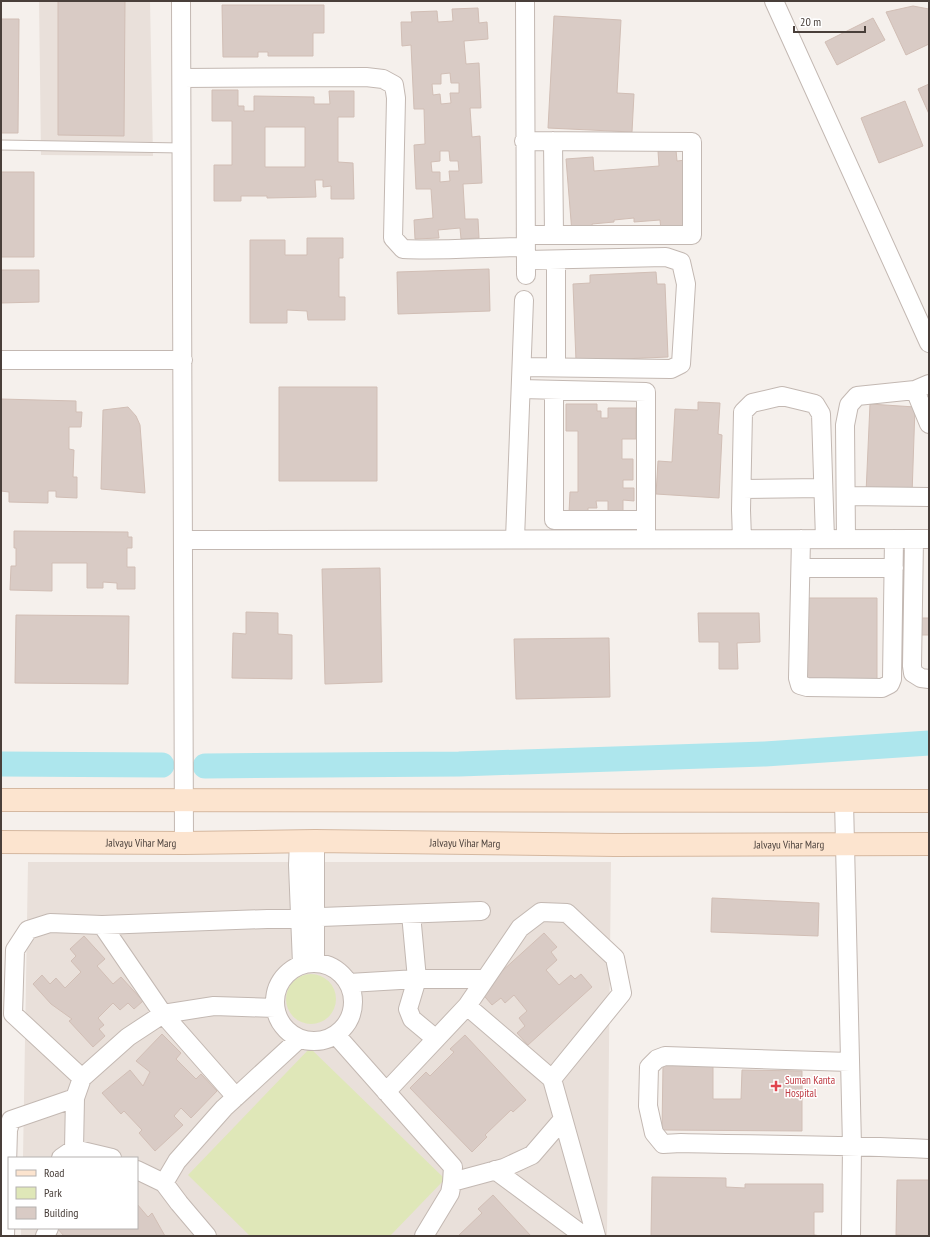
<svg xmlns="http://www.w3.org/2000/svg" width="930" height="1237" viewBox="0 0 930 1237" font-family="'PT Sans Narrow',sans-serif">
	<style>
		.residential { fill: #e9e0da }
		.green { fill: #dfe7b8 }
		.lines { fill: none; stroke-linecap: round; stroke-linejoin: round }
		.stream { stroke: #ade6ed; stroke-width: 7 }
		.canal { stroke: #ade6ed; stroke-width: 25 }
		.building { fill: #d9cbc5; stroke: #d1beb5; fill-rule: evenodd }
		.lane-casing { stroke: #c3b8b2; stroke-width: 11 }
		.street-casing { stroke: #c3b8b2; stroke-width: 20 }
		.secondary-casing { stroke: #d5b8a0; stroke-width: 24 }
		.lane { stroke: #fff; stroke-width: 9 }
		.street { stroke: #fff; stroke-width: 18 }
		.secondary { stroke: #fce4cf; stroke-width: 22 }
		.health-dot { fill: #e0444e; stroke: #fff; stroke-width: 1.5 }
		.labels { text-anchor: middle; stroke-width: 3; stroke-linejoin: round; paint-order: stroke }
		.street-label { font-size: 11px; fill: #493f3a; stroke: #fff }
		.health-label { font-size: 11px; fill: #be3a42; stroke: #fff; text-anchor: start }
	</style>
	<rect width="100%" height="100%" fill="#f5f0ec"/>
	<path class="residential" d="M39 1H150L153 156 41 155Z
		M28 862H611L607 1236H21V1228H137V1158H23Z"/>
	<path class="green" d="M286 999a25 25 0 1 1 50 0a25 25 0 1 1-50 0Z
		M310 1048 445 1179 390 1236H250L188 1175Z"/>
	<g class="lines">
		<path class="stream" d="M162 765 205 766"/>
		<path class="canal" d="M1 764 162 765
			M205 766 459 764 765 754 929 743"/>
	</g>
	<path class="building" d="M58 1H125L124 136 58 135Z
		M222 5H324V33H313V56H268V52H258V57H223Z
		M913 6 929 9V44L906 55 886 12Z
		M478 8 479 23 487 22 488 39 464 41 466 64 479 63 481 108H470L472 137 480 136 482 183 463 184 465 219H478L479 238 461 239 460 228 438 230 439 238 415 239 414 220 433 218 431 189H416L414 145 425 144 424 109H414L411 45 402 46 401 22H412L411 12 437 11 438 22 453 21 452 9ZM450 73 451 83H459V93H450L451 103 441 104 440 94 433 95 432 84H441V74ZM440 151H449L450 161H458L459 171H449L450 181 440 182V172H432L431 162 440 161Z
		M554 16 621 20 617 93 634 94 632 132 548 128Z
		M873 18 885 40 837 65 825 42Z
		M1 19H19L18 133H1Z
		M929 84V114L918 89Z
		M212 90H238V106H244V111H254V96L314 97V104H330L329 91H354V117H338V162L353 163 354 199H331V186L323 187V180H315L316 197 267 198V196H241V201H214V165H232V121H212ZM265 127H305V167H265Z
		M905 101 923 146 879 163 861 118Z
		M676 150 677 161 686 160 690 221H683V228L661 230 660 220 634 222V218L614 220V222L592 224 593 231 572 233 566 159 593 157 594 171 659 166 658 151Z
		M1 172H34V257H1Z
		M307 238H343V258H339V297H345V320H308L307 311 287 310V323H250V240H285V255H307Z
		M489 269 490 311 398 314 397 272Z
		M1 270H39V302L1 303Z
		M656 272 657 284H665L668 357 576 361 573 284 590 283V275Z
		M279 387H377V481H279Z
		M1 399 76 401V412H82L81 427H69V449L74 450 73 477H77V498L56 497V491H48V503L9 502V492L1 491Z
		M698 402 720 403 718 434 722 435 719 498 656 494 658 461 672 462 675 409 698 410Z
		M566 404H597V411H601V418H608V408H636V439H622V459H633V480H623V488H634V501L623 500V514L608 515V501H596L597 508H588V513H569L570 492H578V431H566Z
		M870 404 915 407 912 495 866 493Z
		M128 407 136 416 140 425 145 493 101 489 103 410Z
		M14 531 128 532V537H132V548H127V567H135V589H117V583L103 582V588H87V563H52V591L10 590 11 566H16V548H14Z
		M380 568 382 682 325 684 322 569Z
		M807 598H877V681L807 682Z
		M246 612 278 613V634L292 635V679L232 678 233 633 246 634Z
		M698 613H759L760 642 737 643 738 669H719V642H699Z
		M16 615 129 616 128 684 15 683Z
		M921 618H929V635H921Z
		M609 638 610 697 516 699 514 639Z
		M712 898 819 903 818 936 711 932Z
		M544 933 557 947 551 952 557 960 546 970 559 985 571 975 575 979 581 974 592 987 528 1045 517 1033 525 1026 519 1018 527 1011 514 995 505 1003 501 998 492 1005 480 991Z
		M84 936 105 959 97 966 113 984 121 977 143 1001 134 1009 128 1003 120 1010 113 1003 98 1018 104 1025 99 1029 105 1036 93 1047 69 1021 72 1019 51 1004 33 984 42 975 50 984 56 978 65 988 81 972 71 961 76 956 70 949Z
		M162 1034 181 1053 176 1059 196 1079 201 1074 217 1091 191 1118 181 1108 174 1116 183 1125 155 1151 139 1133 142 1130 124 1111 121 1114 102 1093 130 1070 143 1086 150 1072 136 1061Z
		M465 1035 526 1100 513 1112 511 1110 485 1135 487 1137 472 1152 410 1088 426 1072 430 1076 454 1052 450 1049Z
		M663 1065 713 1066V1099H741L742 1070 802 1071V1131L662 1130Z
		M652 1177 726 1178V1187L745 1188V1184H823V1212H814V1235L821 1236H651Z
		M897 1180H929V1236L896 1235Z
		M493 1195 531 1236H458L482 1213 478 1209Z
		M137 1204 148 1217 152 1213 165 1236H64L57 1228H137Z"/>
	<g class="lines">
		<g class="lane-casing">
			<path id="lane" d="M1 145 182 148"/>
		</g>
		<g class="street-casing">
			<path id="street" d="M181 1 184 843
				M525 1 526 275
				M774 1 929 343
				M182 78 366 77 383 79 394 85 396 98 393 238 403 249C444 251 485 247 526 247
				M524 141 692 142V235H526
				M553 141 554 235
				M1 360H183
				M522 367 671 369 681 364 686 284 681 262 666 257 526 260
				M556 367V260
				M521 389 646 392V539
				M554 390V520H645
				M915 390 929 424
				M742 489 823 488
				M846 496 929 497
				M515 539 524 300
				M742 539 741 510 743 412 752 403 782 396 815 404 821 414 825 539
				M801 539 798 678 800 685 807 687 882 688 890 684 892 679 894 539
				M846 539 845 425 849 405 857 396 915 390 929 384
				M914 539 912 666 913 673 921 678 929 679
				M183 540 929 539
				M801 568H894
				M844 801 852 1146 851 1236
				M299 841 298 865 302 964
				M315 841V963
				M411 914 417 979 408 1009 412 1019 436 1039
				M102 925 163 1014 236 1097
				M275 1002a39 39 0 1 1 78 0a39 39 0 1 1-78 0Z
				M349 983 417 979H484
				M467 1006 552 1079
				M336 1035 453 1167 452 1182 450 1193 424 1236
				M850 1062 665 1056 657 1059 649 1067 648 1106 654 1133 663 1144 681 1143C764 1145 846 1145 929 1149
				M82 1078 13 1014 15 950 28 930 50 923 102 925 481 911
				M386 1092 467 1006 520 928 541 912 567 913 615 958 622 993 552 1079 596 1236
				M74 1149 75 1098 82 1078 128 1037 163 1014 214 1006 275 1008
				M61 1158 74 1149 112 1158
				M137 1170 164 1183
				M495 1170 584 1236
				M452 1182 504 1168 532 1155 563 1119
				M5 1236 8 1130 11 1120 75 1098
				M45 1236 49 1228
				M207 1236 179 1203 164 1183 177 1161 224 1108 299 1039"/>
		</g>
		<g class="secondary-casing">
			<g id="secondary">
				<path d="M1 800 929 801"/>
				<path id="s1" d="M1 842 184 843 315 841 615 845 929 844"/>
			</g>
		</g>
		<use href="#lane" class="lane"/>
		<use href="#street" class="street"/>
		<use href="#secondary" class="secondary"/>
	</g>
	<path class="health-dot" d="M774 1080h4v4h4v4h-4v4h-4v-4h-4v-4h4z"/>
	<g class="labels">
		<g class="street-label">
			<text dy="4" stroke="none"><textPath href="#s1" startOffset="140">Jalvayu Vihar Marg</textPath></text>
			<text dy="4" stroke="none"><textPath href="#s1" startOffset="464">Jalvayu Vihar Marg</textPath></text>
			<text dy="4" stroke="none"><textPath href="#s1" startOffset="788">Jalvayu Vihar Marg</textPath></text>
		</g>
		<g class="health-label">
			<text x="785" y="1084">Suman Kanta<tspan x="785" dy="13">Hospital</tspan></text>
		</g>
	</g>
	<rect width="930" height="1237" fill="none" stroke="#493f3a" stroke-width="4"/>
	<rect x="8" y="1157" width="130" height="72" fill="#ffffff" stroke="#b6b2b0"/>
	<rect x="16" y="1170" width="20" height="6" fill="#fce4cf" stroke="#b6b2b0"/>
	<text x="44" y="1177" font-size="12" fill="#493f3a">Road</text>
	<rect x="16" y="1187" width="20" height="12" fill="#dfe7b8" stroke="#b6b2b0"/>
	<text x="44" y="1197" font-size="12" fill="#493f3a">Park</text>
	<rect x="16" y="1207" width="20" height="12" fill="#d9cbc5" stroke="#b6b2b0"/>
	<text x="44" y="1217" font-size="12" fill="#493f3a">Building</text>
	<path d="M794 26v6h71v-6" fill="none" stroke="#493f3a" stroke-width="2"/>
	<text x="800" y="26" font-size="12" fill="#493f3a" stroke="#ffffff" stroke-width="3" paint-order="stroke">20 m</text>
</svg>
